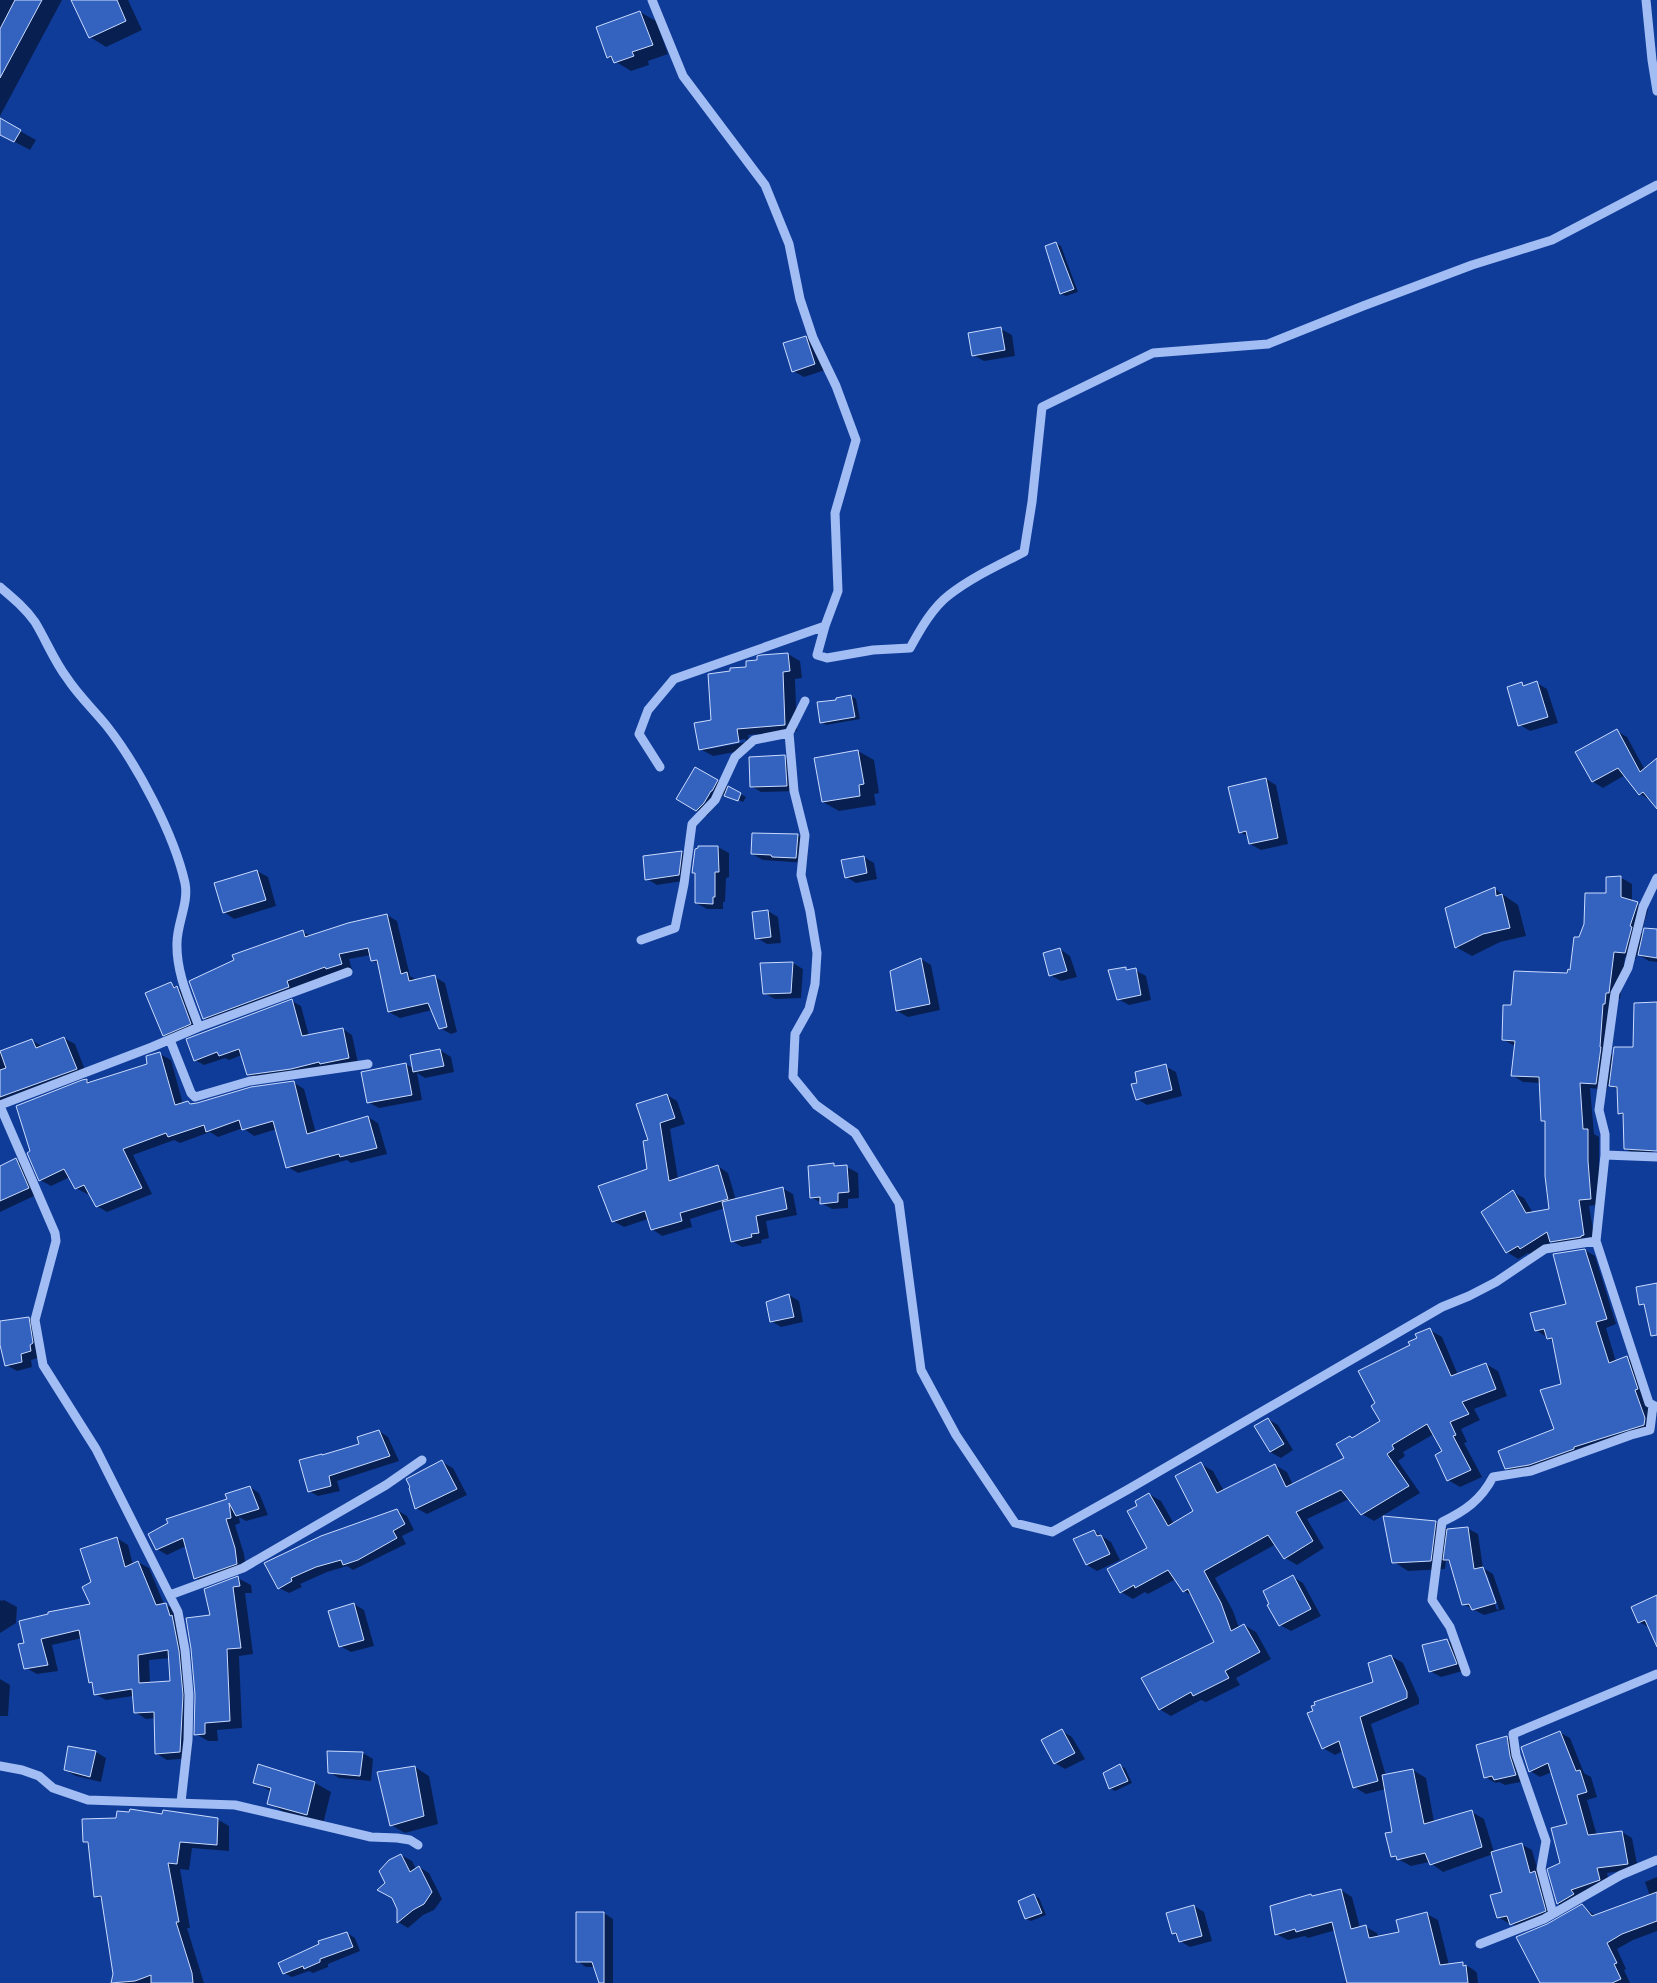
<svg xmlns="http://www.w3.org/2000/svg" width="1657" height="1983" viewBox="0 0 1657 1983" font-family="Roboto,sans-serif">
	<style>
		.shadow { fill: #0007; fill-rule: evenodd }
		.building { fill: #3462bf; stroke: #cadbfe; fill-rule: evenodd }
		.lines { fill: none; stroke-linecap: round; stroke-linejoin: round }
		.minor { stroke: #a1bdf4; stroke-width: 9 }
	</style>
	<rect width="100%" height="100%" fill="#103c99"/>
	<path class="shadow" d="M0 0H62L0 116Z
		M83 0H128L142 30 106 47 90 37Z
		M640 12 656 21 668 54 648 61 649 65 631 71 608 57Z
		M0 120 36 140 30 150 0 134Z
		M1056 243 1061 246 1078 292 1066 296 1061 294 1046 247Z
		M1001 329 1012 335 1015 356 984 361 973 355Z
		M806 337 816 343 825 370 804 377 793 371Z
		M788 654 800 661 802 678 795 679 797 731 748 735 751 749 713 756 700 749 731 672ZM745 739 746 742 709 749V746Z
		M1537 683 1547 689 1558 723 1530 731 1520 725 1522 684 1526 686Z
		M851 696 856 699 860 719 826 725 821 722 838 701Z
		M1617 731 1627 737 1645 770 1657 762V807L1650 800 1640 794 1625 775 1603 788 1592 781Z
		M858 751 874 760 879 793 874 794 876 805 839 811 823 802Z
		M784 757 795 763 797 791 761 792 751 786Z
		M695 768 746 797 743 802 724 794 707 816 678 799Z
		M1266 779 1276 785 1288 844 1261 850 1250 844 1249 837 1240 832Z
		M753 834 798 835 808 841 807 863 763 860 752 854Z
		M718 847 729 853V877L726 878 725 902H723V909H707L696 903V875L693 873 699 848Z
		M682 852 692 858 689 880 657 885 647 879 644 857Z
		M864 857 874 863 877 879 856 883 846 877Z
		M257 871 268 877 276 906 234 919 224 912Z
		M1620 877 1632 884V902L1648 910 1641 933 1644 935 1657 930V962L1649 961 1637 954 1636 959 1625 957 1620 999H1617L1610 1054 1614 1056 1635 1048 1657 1004V1120L1652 1121 1653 1156 1636 1155 1625 1149 1624 1116 1619 1113 1618 1090 1608 1084 1607 1090 1590 1088 1594 1134 1599 1137V1168L1602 1204 1589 1206 1595 1241 1562 1248 1552 1242 1532 1255 1528 1253 1518 1259 1507 1252 1482 1212 1513 1192 1524 1198 1533 1213 1550 1210 1546 1122 1543 1120 1540 1083 1523 1082 1512 1075 1515 1046 1504 1040 1513 1006 1568 974 1571 971 1580 938 1607 894Z
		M1495 889 1518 905 1526 936 1500 942 1472 956 1456 947Z
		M768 911 778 917 781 943 767 944 757 938Z
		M387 915 397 921 410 976 417 980 435 977 445 983 457 1032 451 1034 440 1028 432 1010 400 1018 389 1012 379 964 372 960 371 955 349 959 352 970 214 1024 204 1018 303 932 311 936Z
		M1060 949 1070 956 1077 977 1061 981 1050 975Z
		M921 959 931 965 940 1010 908 1017 897 1011Z
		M793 963 803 969 801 998 775 999 764 993Z
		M1125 968 1130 971 1135 970 1146 976 1151 1000 1129 1005 1118 999Z
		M171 984 188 994 201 1030 174 1041 164 1035Z
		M292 1001 301 1006 309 1036 343 1029 352 1035 358 1063 257 1080 248 1075 242 1055 229 1060 225 1058 204 1065 195 1060Z
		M64 1038 75 1044 87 1075 0 1108V1053L31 1040 42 1046Z
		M440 1050 451 1057 454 1072 425 1078 417 1073 422 1100 379 1108 368 1102 406 1064 414 1069Z
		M160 1054 171 1060 183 1104 188 1102 193 1105 293 1082 304 1089 316 1133 368 1117 378 1123 387 1154 351 1163 347 1160 298 1173 288 1167 277 1129 254 1136 243 1128 218 1137 210 1132 180 1143 174 1140 133 1155 152 1194 107 1212 97 1206 90 1193 87 1194 76 1188 70 1177 51 1186 40 1180 87 1080 91 1083 149 1065Z
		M1165 1066 1176 1072 1182 1096 1147 1105 1137 1099 1139 1083Z
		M667 1095 677 1101 685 1124 670 1129 678 1179 718 1166 728 1173 736 1200 782 1188 793 1194 797 1215 766 1221 769 1238 761 1240 762 1243 742 1247 732 1241 725 1208 690 1219 692 1227 662 1236 652 1229 648 1219 624 1227 613 1221 648 1170 650 1141Z
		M16 1160 26 1166 38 1194 0 1212V1167Z
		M834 1165 839 1167H847L858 1173 859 1198 848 1199V1208L832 1209 811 1197Z
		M1585 1250 1595 1256 1616 1324 1606 1328 1616 1362 1627 1358 1638 1364 1645 1396 1655 1424V1430L1516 1474 1506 1468 1556 1430 1562 1384 1554 1342 1536 1330 1568 1304Z
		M789 1295 799 1301 803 1322 781 1327 771 1321Z
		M29 1318 40 1324 41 1357 31 1360 32 1367 17 1371 6 1365 0 1334V1322Z
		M1430 1330 1442 1337 1458 1375 1486 1364 1498 1371 1507 1396 1474 1409 1480 1420 1461 1429 1467 1442 1464 1443 1482 1477 1460 1487 1448 1480 1444 1452 1434 1434 1403 1452 1405 1456 1398 1461 1420 1493 1374 1521 1362 1514 1349 1499 1307 1519 1324 1548 1297 1565 1285 1558 1276 1544 1215 1578 1233 1611 1239 1628 1244 1625 1256 1632 1271 1659 1236 1678 1240 1685 1206 1702 1201 1700 1171 1716 1159 1709 1216 1642 1193 1596 1184 1591 1176 1579 1148 1594 1145 1592 1133 1599 1121 1592 1149 1549 1139 1507 1149 1494 1161 1501 1174 1524 1195 1512 1201 1464 1213 1471 1224 1491 1275 1465 1287 1472 1293 1485 1346 1459 1353 1439 1382 1421 1412 1345Z
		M1268 1419 1278 1425 1293 1450 1281 1458 1270 1452Z
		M379 1431 388 1437 399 1461 337 1481 340 1491 318 1496 309 1491Z
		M442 1462 453 1468 467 1495 427 1514 416 1508Z
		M250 1487 259 1493 268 1515 246 1521 239 1517 240 1523 235 1525 244 1554 246 1569 205 1584 196 1578 186 1546 167 1555 157 1549Z
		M397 1510 407 1516 414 1530 402 1536 406 1544 353 1570 347 1566 327 1572 300 1584 302 1587 289 1593 279 1588 266 1563Z
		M1435 1522 1450 1530 1467 1528 1478 1534 1483 1568 1493 1574 1505 1609 1484 1615 1463 1604 1452 1564 1446 1560 1445 1569 1408 1571 1394 1562ZM1484 1574H1487L1499 1609 1497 1610Z
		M1094 1531 1111 1542 1120 1560 1097 1571 1087 1565Z
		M117 1538 128 1545 133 1565 138 1562 149 1568 164 1604 177 1610 189 1658 193 1702 191 1758 167 1760 157 1754 156 1718 146 1719 135 1712 133 1696 106 1700 95 1694 93 1684 90 1682 82 1638 52 1645 58 1671 37 1674 26 1668V1644L92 1605 93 1582ZM170 1658 172 1682 150 1683 149 1660Z
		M1293 1577 1303 1583 1321 1616 1291 1631 1280 1625 1269 1605Z
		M238 1578 251 1585 252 1593H245L253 1654 239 1656 242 1728 217 1730 218 1741H208L196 1734 212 1616Z
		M1657 1596V1640L1650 1628 1639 1622Z
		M0 1599 1 1601 4 1600 17 1607 16 1623 0 1633Z
		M354 1604 364 1610 374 1646 351 1652 340 1646Z
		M1447 1640 1458 1646 1466 1670 1441 1677 1430 1671Z
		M1391 1656 1403 1663 1419 1699V1704L1371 1724 1386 1776 1413 1770 1426 1778 1434 1822 1472 1812 1484 1819 1494 1852 1521 1844 1532 1850 1539 1875 1556 1917 1522 1931 1511 1923H1508L1498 1917 1503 1893 1493 1854 1443 1872 1429 1862 1411 1866 1392 1856 1394 1833 1386 1789 1366 1794 1354 1787 1343 1751 1335 1755 1323 1748 1375 1683Z
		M0 1679 10 1685 8 1716H0Z
		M1062 1731 1072 1737 1085 1759 1065 1769 1055 1763Z
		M1559 1732 1570 1738 1584 1773 1591 1777 1597 1797 1587 1800 1597 1836 1622 1832 1632 1838 1638 1869 1607 1873 1610 1886 1568 1910 1558 1904 1549 1869 1562 1864 1568 1825 1552 1772 1540 1777 1530 1771Z
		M1507 1738 1517 1744 1526 1781 1505 1785 1499 1782 1496 1783 1485 1777Z
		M96 1752 106 1758 101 1782 76 1776 65 1770Z
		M329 1752 363 1753 373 1759 371 1781 339 1778 329 1772Z
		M1120 1766 1125 1768 1132 1783 1115 1791 1110 1788Z
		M415 1767 429 1776 438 1824 405 1833 391 1825Z
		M254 1782 315 1783 331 1792 323 1824 285 1813 269 1803 272 1792Z
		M163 1815 217 1819 229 1826V1851L192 1848 189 1870 180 1869 190 1928H187L204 1983H114L112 1982 115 1974 103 1900 95 1896 89 1844 84 1841Z
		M401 1855 412 1861 416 1869 419 1867 429 1873 442 1899 434 1910 423 1915 408 1928 398 1922Z
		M1657 1877V1931L1633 1940 1617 1949 1626 1969 1624 1970 1630 1983H1543L1548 1926 1582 1906 1596 1916 1650 1896 1645 1882Z
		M1341 1890 1352 1897 1360 1928 1366 1927 1377 1933 1378 1937 1400 1933 1427 1914 1438 1920 1449 1965 1462 1963 1474 1970 1477 1973 1478 1983H1341L1348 1982 1336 1930 1308 1938 1305 1936 1288 1940 1276 1934 1311 1895 1314 1897Z
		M1034 1896 1039 1898 1046 1915 1031 1921 1026 1919 1020 1901Z
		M1194 1906 1204 1912 1212 1941 1190 1947 1180 1941 1178 1937 1173 1933Z
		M604 1913 613 1919V1983H600L595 1967H586L577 1961Z
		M347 1933 355 1938 360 1951 328 1964V1967L313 1973 309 1971 292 1977 284 1973Z"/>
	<path class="building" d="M15 0H42L0 78V29Z
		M71 0H117L126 21 89 38Z
		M640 11 653 45 632 52 634 56 614 63 611 56 607 58 596 27Z
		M0 118 21 130 14 142 0 135Z
		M1056 242 1074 289 1060 294 1045 246Z
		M1001 327 1005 350 972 356 968 333Z
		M806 336 815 364 792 372 783 343Z
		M788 653 790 671 783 672 785 725 737 729 739 742 699 750 694 723 711 720 708 674 730 671V668L746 667V661L757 660V656L761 655Z
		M1537 681 1548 717 1518 726 1507 687 1522 682 1523 686Z
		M851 695 855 717 820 723 817 702 836 700V698Z
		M1617 729 1640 772 1657 758V809L1643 792 1639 795 1618 768 1592 782 1575 752Z
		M858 750 864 784 859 785 860 796 822 802 814 758Z
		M785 755 787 786 750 787 749 757Z
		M695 767 718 780 712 791H711L704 803 696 811 676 799Z
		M1266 778 1278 838 1249 844 1246 831 1239 833 1228 787Z
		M728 786 741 793 738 801 724 796Z
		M752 833 798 834 796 858 772 857 771 855 751 854Z
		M698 846H718L719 872H715V897H713V904L695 903V873H692L695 849 698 848Z
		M682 851 679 875 645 880 643 856Z
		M864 856 867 873 845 878 841 860Z
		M257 870 266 900 223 913 214 883Z
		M1621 876V897L1638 902 1630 926 1632 927 1625 953 1614 952 1609 993H1606L1605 1004H1603L1600 1047H1601L1596 1084 1580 1083 1583 1129H1588V1161L1591 1199 1579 1200 1584 1235 1581 1236V1237L1550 1242 1547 1232 1520 1249 1518 1246 1506 1253 1481 1212 1513 1190 1526 1213 1549 1209 1545 1176V1121H1541L1539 1077 1511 1076 1515 1041 1502 1040 1503 1005H1511L1514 971 1567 973 1568 969 1570 970 1574 937H1579L1584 924 1585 893H1606V877Z
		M1495 887 1496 896 1502 894 1510 928 1483 934 1455 948 1445 908Z
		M768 910 771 937 755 939 752 912Z
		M387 914 401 974 407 972 409 981 435 975 447 1027 439 1029 428 1003 388 1012 377 960 371 961 368 948 339 954 342 964 326 969 325 967 287 981 289 987 203 1019 189 981 234 960 232 955 303 930 305 937 348 923Z
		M1644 928 1657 929V958L1638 955Z
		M1060 948 1067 971 1049 976 1043 953Z
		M921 958 930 1004 896 1011 890 971Z
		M793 962 791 993 763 994 760 963Z
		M1126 967V970L1136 968 1141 995 1117 1000 1108 970Z
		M171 982 174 988 177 986 191 1024 163 1036 145 993Z
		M292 999 302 1036 343 1028 349 1058 320 1064 319 1062 291 1069 247 1075 239 1049 219 1056 217 1052 194 1061 186 1039Z
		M1657 1002V1151L1624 1149 1623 1113 1618 1114 1617 1087 1609 1086 1614 1047H1633L1634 1003Z
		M64 1037 77 1069 0 1097V1070L6 1068 0 1051 32 1039 36 1048Z
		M440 1049 444 1066 413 1072 410 1055Z
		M160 1052 175 1105 188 1101 190 1104 197 1103 251 1087 294 1081 307 1134 368 1116 377 1148 340 1157 339 1154 286 1168 273 1121 242 1130 239 1120 206 1132 204 1125 168 1137 166 1133 123 1149 142 1188 96 1207 84 1185 75 1189 64 1169 39 1181 27 1153 30 1151 16 1106 82 1080 87 1079V1083L147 1064 146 1056Z
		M406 1063 412 1095 367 1103 361 1072Z
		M1166 1064 1172 1090 1136 1100 1131 1084 1137 1083 1135 1072Z
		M667 1094 675 1118 660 1123 669 1181 718 1165 728 1199 680 1213 682 1221 651 1230 645 1211 612 1222 598 1186 647 1169 643 1141 648 1140 636 1104Z
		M16 1158 29 1188 0 1201V1166Z
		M834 1163V1166L847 1165 849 1192 838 1193V1202L820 1204V1197L810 1198 808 1166Z
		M783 1187 787 1209 756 1216 759 1233 751 1234 752 1237 731 1242 722 1202Z
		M1585 1249 1607 1319 1596 1322 1609 1363 1627 1356 1638 1389 1635 1390 1645 1418 1644 1425 1574 1447V1449L1529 1465 1505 1469 1498 1451 1554 1429 1540 1390 1561 1384 1552 1338 1547 1339 1544 1329 1535 1331 1530 1313 1566 1304 1553 1254Z
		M1657 1283V1335L1651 1336 1644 1304 1639 1305 1636 1287Z
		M789 1294 794 1317 770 1322 766 1302Z
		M29 1317 33 1343 30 1345 31 1351 21 1354 22 1362 5 1366 0 1345V1321Z
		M1430 1328 1451 1376 1486 1363 1496 1389 1462 1402 1469 1414 1450 1422 1456 1435 1453 1436 1471 1470 1447 1481 1435 1455 1442 1451 1427 1424 1392 1445 1394 1449 1387 1454 1409 1486 1361 1515 1341 1490 1296 1512 1313 1541 1284 1559 1268 1535 1204 1571 1221 1603 1231 1631 1244 1624 1260 1652 1225 1671 1229 1678 1193 1696 1191 1692 1159 1710 1141 1678 1214 1642 1188 1589 1183 1592 1168 1570 1135 1588 1134 1585 1120 1593 1107 1569 1147 1548 1127 1511 1137 1506 1135 1501 1149 1493 1168 1526 1193 1511 1175 1476 1201 1462 1217 1493 1275 1464 1286 1487 1344 1458 1336 1444 1350 1436 1352 1438 1380 1421 1371 1406 1375 1403 1358 1371 1410 1345 1408 1342 1417 1338 1415 1334Z
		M1268 1418 1284 1444 1270 1452 1254 1426Z
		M379 1430 390 1456 329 1476 331 1486 308 1492 299 1460 322 1454V1455L359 1444 357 1437Z
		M442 1460 457 1489 415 1509 409 1488 410 1487 406 1479Z
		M250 1486 259 1509 236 1516 229 1503 231 1518 226 1519 235 1548 237 1564 194 1579 183 1538 156 1550 148 1534 168 1523 166 1519 227 1499 225 1494Z
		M397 1509 405 1524 393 1531 397 1538 358 1560 343 1565 341 1560 316 1567 291 1578 292 1581 278 1589 264 1563 321 1536Z
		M1383 1516 1436 1521 1431 1561 1392 1563Z
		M1468 1527 1474 1569 1483 1567 1496 1603 1472 1610 1469 1604 1462 1605 1449 1560H1443L1447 1529Z
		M1094 1530 1097 1536 1101 1535 1110 1554 1086 1565 1073 1539Z
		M117 1537 125 1567 138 1561 156 1605 166 1603 170 1616 172 1615 179 1651 183 1695 180 1752 155 1754 154 1712 134 1713 132 1689 94 1695 92 1682 89 1683 79 1630 41 1639 48 1665 24 1669 18 1644 24 1643 19 1621 48 1614V1612L90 1604 82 1587 91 1582 80 1549ZM168 1650 170 1681 139 1683 138 1655Z
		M1293 1575 1311 1609 1279 1626 1267 1605 1269 1604 1263 1591Z
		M238 1576 240 1586 233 1587 241 1648 227 1649 230 1721 205 1723V1734L194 1735 195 1695 191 1649 186 1618 210 1615 204 1589Z
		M1657 1595V1647L1645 1620 1638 1623 1631 1607Z
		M354 1603 364 1640 339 1647 328 1611Z
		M1447 1639 1457 1664 1429 1672 1422 1645Z
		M1391 1655 1407 1692V1698L1360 1717 1378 1781 1353 1788 1339 1741 1322 1749 1307 1713 1313 1711 1311 1706 1315 1705 1314 1702 1373 1682 1368 1663Z
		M1062 1729 1075 1753 1054 1764 1041 1740Z
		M1560 1731 1576 1771 1580 1770 1587 1792 1577 1795 1588 1835 1622 1831 1628 1864 1597 1868 1600 1880 1571 1890 1574 1894 1557 1904 1547 1869 1560 1863 1551 1828 1567 1824 1548 1763 1529 1772 1521 1747Z
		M1507 1736 1510 1756 1516 1775 1494 1780 1492 1776 1484 1778 1476 1745Z
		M68 1746 96 1751 90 1777 64 1770Z
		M327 1751 363 1752 360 1776 328 1773Z
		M258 1764 315 1782 307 1815 267 1804 271 1788 253 1783Z
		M1120 1764 1128 1781 1109 1789 1103 1773Z
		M415 1766 424 1816 390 1826 377 1772Z
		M1413 1769 1424 1824 1472 1810 1482 1847 1430 1865 1425 1853 1397 1860 1396 1856 1391 1857 1385 1833 1392 1832 1382 1775Z
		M130 1809 162 1814 163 1810 218 1818 217 1845 180 1842 177 1864 168 1863 179 1922H176L192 1973 193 1983H151V1975L135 1981 111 1983 113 1974 101 1896 94 1897 88 1842H83L82 1819 116 1818 117 1811 129 1812Z
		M1522 1843 1530 1873 1535 1871 1546 1911 1510 1925 1507 1916 1497 1918 1490 1895 1502 1892 1491 1852Z
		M401 1854 410 1872 419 1866 432 1892 424 1904 413 1910 397 1923V1909L392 1898 377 1890 385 1883 379 1871 389 1860Z
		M1341 1889 1351 1929 1366 1925 1369 1938 1399 1932 1396 1920 1427 1912 1440 1965 1463 1962V1966L1466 1965 1468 1983H1347L1332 1922 1296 1932 1295 1929 1275 1935 1270 1906 1311 1894 1312 1896Z
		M1657 1892V1921L1622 1934 1607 1943 1617 1963 1614 1964 1621 1979 1612 1983H1540L1516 1937 1547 1924 1582 1904 1592 1916Z
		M1034 1894 1042 1913 1025 1919 1018 1901Z
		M1194 1905 1202 1936 1179 1942 1176 1933 1172 1934 1166 1913Z
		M576 1912H604V1983H599L592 1962H576Z
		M347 1932 353 1947 320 1959V1962L304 1969 303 1966 283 1974 278 1963 319 1944 318 1941Z"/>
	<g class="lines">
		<path class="minor" d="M652 0 683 76 765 185 789 244 800 299 813 338 836 386 856 440 835 513 838 591 825 626 674 679 648 710 639 734 660 767
			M1646 0 1652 60 1657 91
			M0 587C13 598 25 608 35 622 46 640 54 661 67 678 78 695 93 709 106 725 137 764 174 834 185 883 189 903 177 923 177 943 176 972 189 1000 199 1027L348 972
			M825 626 817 655 827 658 873 650 910 648C920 630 932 608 949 595 972 577 999 565 1024 552L1032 502 1042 407 1153 353 1268 344 1363 306 1472 265 1552 240 1657 185
			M805 701 789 733 794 791 805 835 801 875 810 911 817 953 815 984 809 1009 795 1034 793 1077 816 1105 855 1133 899 1203 921 1370 956 1435 1015 1523 1052 1532 1127 1490 1442 1307 1469 1296 1496 1282 1545 1249 1596 1241
			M1657 878 1643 907 1628 968 1615 993 1599 1110 1605 1134V1155L1596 1241 1649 1403 1657 1407
			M641 940 675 928 684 884 692 824 715 800 735 757 754 740 789 733
			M170 1040 191 1093 195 1097 250 1081 368 1064
			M0 1105 152 1047 199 1027
			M0 1106 55 1233 56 1241 35 1320 43 1365 96 1449 178 1612 185 1650 189 1695 188 1740 181 1802
			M1605 1155 1657 1157
			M170 1595 243 1568 386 1485 422 1460
			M1466 1672 1450 1627 1432 1600 1442 1522C1465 1511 1481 1500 1493 1477L1531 1471 1631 1435 1650 1430 1653 1405
			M0 1766 22 1770 39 1776 53 1788 88 1800 235 1805 371 1837 397 1838 410 1840 418 1845
			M1553 1914 1541 1869 1546 1841 1516 1755 1513 1734 1657 1674
			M1480 1944 1544 1919 1621 1875 1657 1860"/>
	</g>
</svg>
